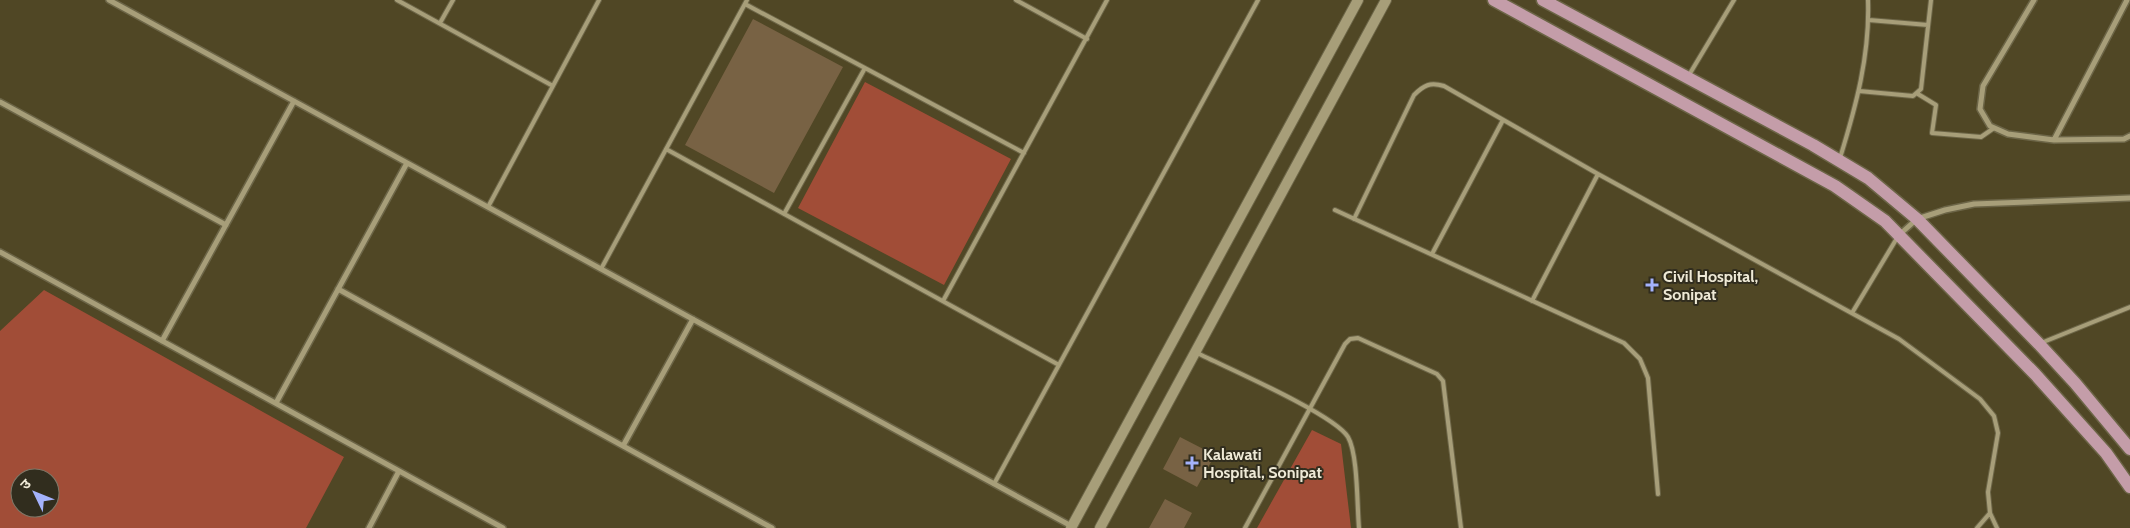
<svg xmlns="http://www.w3.org/2000/svg" width="2130" height="528" viewBox="0 0 2130 528" font-family="Cabin,'Noto Sans Devanagari',sans-serif">
	<style>
		.green { fill: #a14d37; fill-rule: evenodd }
		.building { fill: #786244 }
		.lines { fill: none; stroke-linecap: round; stroke-linejoin: round }
		.lane-casing { stroke: #6c6547; stroke-width: 6 }
		.street-casing { stroke: #6c6547; stroke-width: 8 }
		.secondary-casing { stroke: #6c6547; stroke-width: 12 }
		.primary-casing { stroke: #6c6547; stroke-width: 15 }
		.lane { stroke: #a79e79; stroke-width: 4 }
		.street { stroke: #a79e79; stroke-width: 5 }
		.secondary { stroke: #a79e79; stroke-width: 10 }
		.primary { stroke: #c49da9; stroke-width: 12 }
		.poi-dot { fill: #a4b2fc; stroke: #312d1e; stroke-width: 2 }
		.labels { text-anchor: middle; stroke-width: 4; stroke-linejoin: round; paint-order: stroke }
		.poi-label { font-size: 16px; font-weight: bold; fill: #eee9d6; stroke: #312d1e; text-anchor: start }
	</style>
	<rect width="100%" height="100%" fill="#504725"/>
	<path class="green" d="M865 82 1011 159 944 285 798 208Z
		M44 290 344 457 306 528H0V331ZM20 478H50V508H20Z
		M1312 430 1341 444 1351 528H1257Z"/>
	<path class="building" d="M753 19 843 67 774 193 685 145Z
		M1180 437 1215 455 1197 487 1163 469Z
		M1165 499 1192 513 1184 528H1149Z"/>
	<g class="lines">
		<g class="lane-casing">
			<path id="lane" d="M397 0 553 86
				M1016 0 1087 39
				M745 4 1024 153
				M1869 20 1928 25
				M440 23 453 0
				M1689 75 1734 0
				M1859 91 1913 96 1921 89 1931 0
				M1918 94 1936 105 1932 133 1981 137 1994 128
				M666 149 1059 365
				M1840 158C1856 106 1870 55 1868 0
				M488 207 599 0
				M1335 210 1624 343 1640 359 1648 378 1658 494
				M784 214 865 68
				M1354 219 1414 95C1424 85 1430 82 1444 86L1598 174 1899 339 1980 399 1994 416 1998 433 1988 492 1990 513 1997 528
				M1432 254 1503 120
				M601 269 747 0
				M943 301 1107 0
				M1532 301 1598 174
				M1852 313 1897 238
				M2041 343 2130 307
				M1195 352C1225 367 1334 414 1348 437 1358 454 1357 507 1359 528
				M994 484 1258 0
				M1245 528 1345 344 1350 339 1358 338 1437 374 1443 381 1461 528
				M1977 528 1990 513"/>
		</g>
		<g class="street-casing">
			<path id="street" d="M109 0 1073 527
				M2034 0 1983 86 1980 109 1990 126 2008 134 2054 140 2124 139 2130 136
				M0 102 226 225
				M2054 140 2127 0
				M1899 235 1917 219 1945 210 1974 204 2130 198
				M0 252 503 528
				M338 289 772 528
				M162 341 294 101
				M276 403 407 163
				M623 446 693 319
				M369 528 399 471"/>
		</g>
		<g class="secondary-casing">
			<path id="secondary" d="M1071 528 1358 0
				M1100 528 1386 0"/>
		</g>
		<g class="primary-casing">
			<path id="primary" d="M1494 0 1835 186 1885 221 2035 374 2106 453 2130 487
				M1543 0 1813 145 1868 178 1917 219 2039 344 2075 383 2130 449"/>
		</g>
		<use href="#lane" class="lane"/>
		<use href="#street" class="street"/>
		<use href="#secondary" class="secondary"/>
		<use href="#primary" class="primary"/>
	</g>
	<g class="poi-dot">
		<path d="M1649.5 277.5h5v5h5v5h-5v5h-5v-5h-5v-5h5z"/>
		<path d="M1189.5 455.5h5v5h5v5h-5v5h-5v-5h-5v-5h5z"/>
	</g>
	<g class="labels">
		<g class="poi-label">
			<text x="1663" y="282">Civil Hospital,<tspan x="1663" dy="18">Sonipat</tspan></text>
			<text x="1203" y="460">Kalawati<tspan x="1203" dy="18">Hospital, Sonipat</tspan></text>
		</g>
	</g>
	<g transform="translate(35 493) rotate(313)"><circle r="24" fill="#312d1e" stroke="#7d7868"/>
	<path d="M0-4L9 19L0 12L-9 19Z" fill="#a4b2fc"/>
	<text y="-8" font-size="14" font-weight="bold" text-anchor="middle" fill="#eee9d6">उ</text>
	</g>
</svg>
